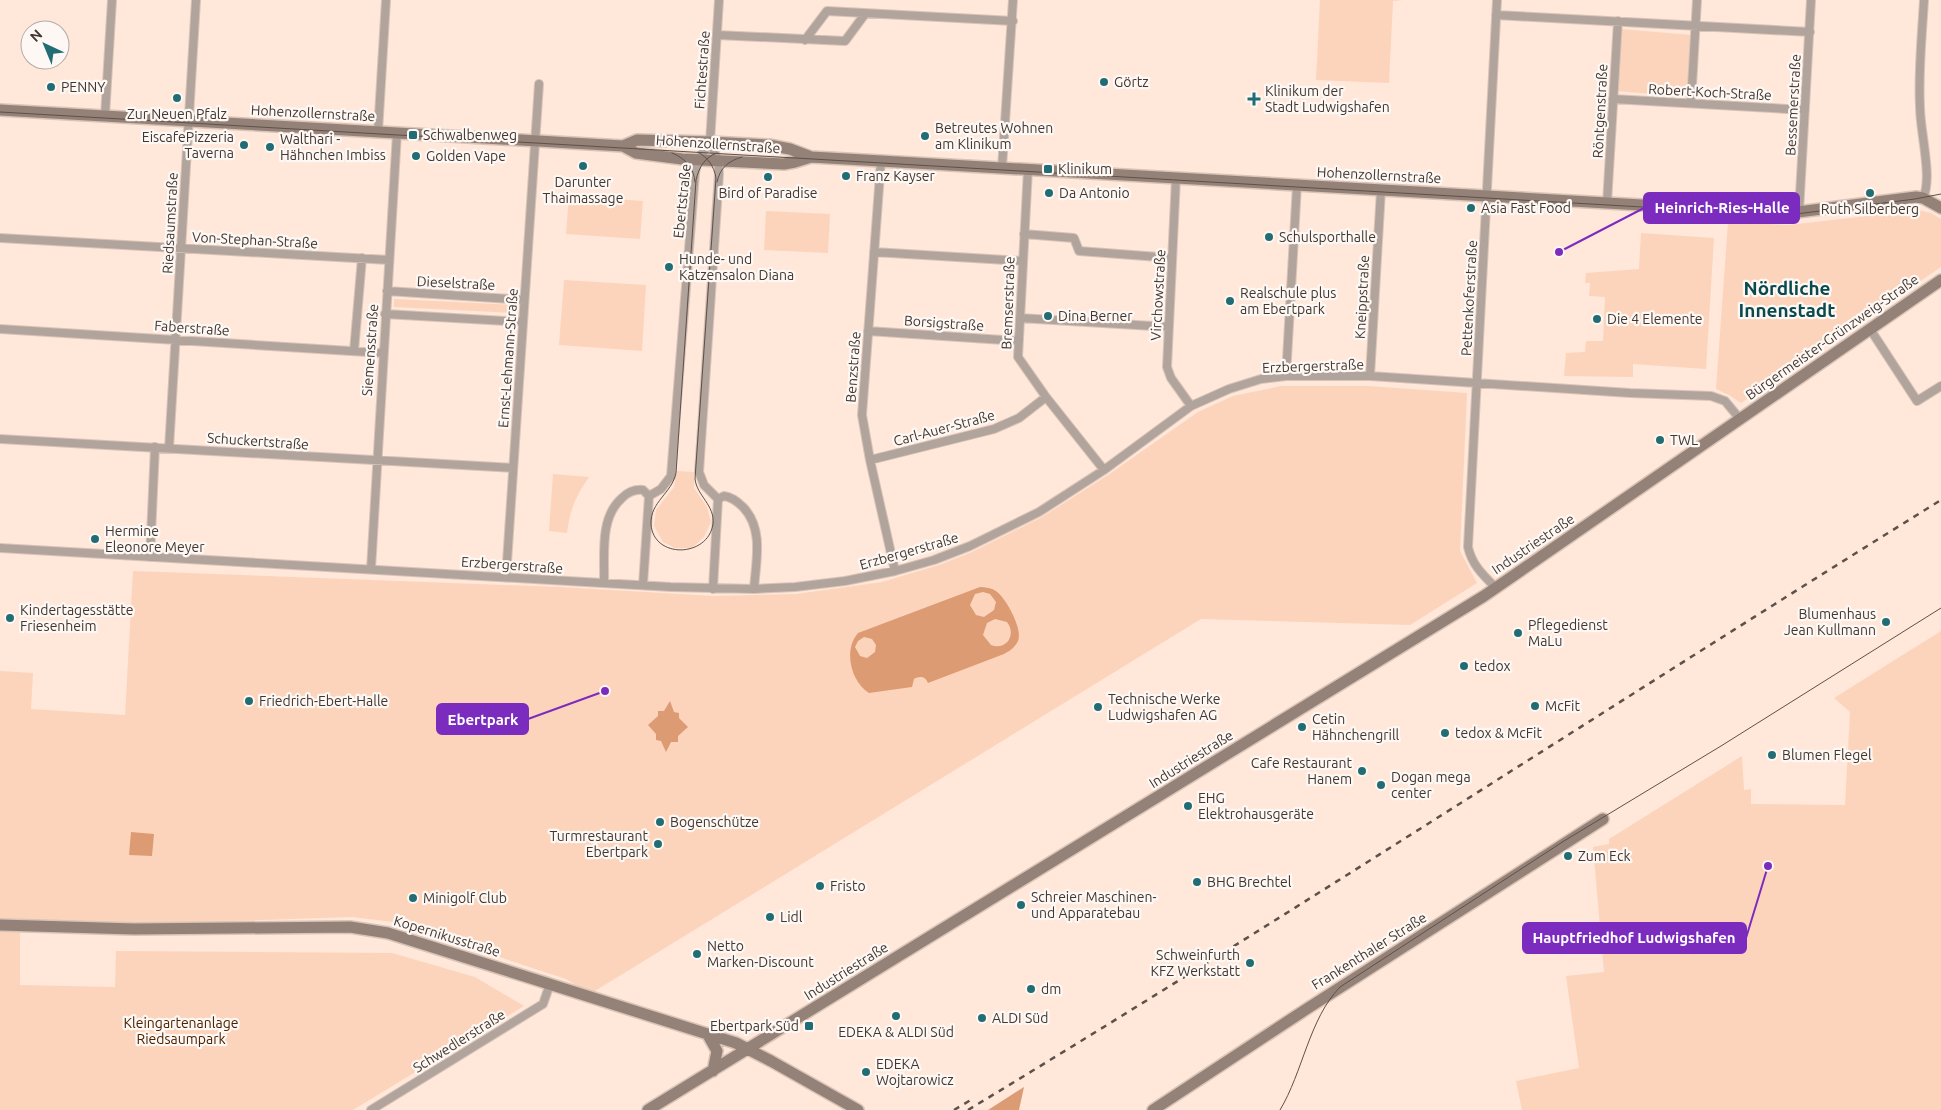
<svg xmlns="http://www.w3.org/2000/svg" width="1941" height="1110" viewBox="0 0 1941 1110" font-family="Ubuntu,sans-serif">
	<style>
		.green { fill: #fcd4bc }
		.forest { fill: #db9b73 }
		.water { fill: #dc9b73; fill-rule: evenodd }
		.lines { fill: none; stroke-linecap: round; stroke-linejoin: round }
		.street-casing { stroke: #d9c4b7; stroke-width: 10 }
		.secondary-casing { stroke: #d9c4b7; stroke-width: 14 }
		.street { stroke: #b1a49d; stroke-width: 8 }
		.secondary { stroke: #948177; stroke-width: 11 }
		.tram { stroke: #5e5149; stroke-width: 1 }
		.rail { stroke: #5e5149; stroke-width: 2.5; stroke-dasharray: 6 6; stroke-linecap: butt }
		.poi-dot { fill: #226d73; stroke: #fef8f5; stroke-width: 2 }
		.labels { text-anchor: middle; stroke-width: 4.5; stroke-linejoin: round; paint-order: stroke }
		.street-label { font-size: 14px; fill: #423730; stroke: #fef8f5 }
		.poi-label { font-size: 14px; fill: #423730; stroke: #fef8f5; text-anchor: start }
		.park-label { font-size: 14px; fill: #4a2101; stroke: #fef8f5 }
		.district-label { font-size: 19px; font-weight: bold; fill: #094a4f; stroke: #fef8f5 }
		.leader { fill: none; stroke: #7b2cbf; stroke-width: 2 }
		.callout-dot { fill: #7b2cbf; stroke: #fef8f5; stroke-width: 2 }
		.callout { fill: #7b2cbf; stroke: #7b2cbf; stroke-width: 2 }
		.callout-label { font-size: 15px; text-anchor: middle; font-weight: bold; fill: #fff }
	</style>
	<rect width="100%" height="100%" fill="#ffe7d9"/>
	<path class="green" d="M1320 0H1403L1393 1 1389 83 1316 80Z
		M1621 29 1692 35 1687 97 1616 91Z
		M569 196 643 201 640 239 566 234Z
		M1918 210 1931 213 1941 219V267L1741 403 1729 395 1716 389 1728 222 1789 225Z
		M766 211 830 214 828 253 764 250Z
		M1641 233 1714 238 1706 369 1633 364V377L1564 376 1566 353 1585 352 1586 341H1603L1605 297 1589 296 1590 283H1585L1586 273 1639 269Z
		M564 280 646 285 642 351 559 345Z
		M394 299 513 305V313L394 307Z
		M1281 386H1368L1467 393 1460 551 1477 583 1410 625 1201 619 590 994 566 979 393 922 352 917 117 925 0 922V671L33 673 31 709 125 715 133 571 560 587 713 596 796 594 882 582 939 565 972 552 1042 517 1108 475 1198 412 1233 396Z
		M677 471 694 472V488L707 507 711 522 704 537 692 548H675L663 542 654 526 656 510 674 487Z
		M553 474 589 477C576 496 570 509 567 533L549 531Z
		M1941 631V1110H1522L1516 1081 1579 1068 1566 976 1604 972 1593 847 1609 844V839L1742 756 1744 790 1751 789V804L1845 805 1850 712 1834 698Z
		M0 928H20V985L115 987 116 951 392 953 475 977 524 1006 353 1110H0Z"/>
	<path class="forest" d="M1024 1087 1019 1110H988Z"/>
	<path class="water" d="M980 587C986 587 991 588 996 591 1006 598 1023 629 1018 641 1015 647 1010 651 1004 654L928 683C925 676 920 676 914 679L912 687 869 693C851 682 843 650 858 633ZM983 592 990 594 996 602 994 610 984 617 976 615 970 605 975 594ZM995 619 1007 622C1017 635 1006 651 991 645L983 635 987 623ZM864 637 872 639 876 645 875 652 867 658 860 656 855 647 858 641Z
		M670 701 674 712 679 713V718L688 727 678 736V742H671L666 752 661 741 656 740V734L648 725 658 716V711H664Z
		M131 832 154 834 152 856 129 855Z"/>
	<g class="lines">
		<g class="street-casing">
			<path id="street" d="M719 0 710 142 718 160 719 174 699 472 704 485 718 499 724 496C732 497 737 501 743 507 764 529 756 561 754 589
				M1496 15 1810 32
				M717 35 845 41 865 14
				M805 40 827 11 1013 21
				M1613 99 1805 110
				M1691 103 1697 0
				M105 116 112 0
				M378 132 386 0
				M881 161 862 415 870 460 895 571
				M1002 168 1013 0
				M1028 169 1018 357 1046 397 1104 470
				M1176 178 1167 367 1171 378 1191 406
				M1923 198C1933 178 1920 132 1920 107 1918 72 1922 36 1924 0
				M1607 203 1618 21
				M1799 212 1811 0
				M1024 234 1074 238 1079 251 1172 258
				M0 238 389 260
				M874 252 1022 261
				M387 291 524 300
				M385 314 522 322
				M1020 318 1169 327
				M0 329 383 353
				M1870 329 1917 401 1941 386
				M868 331 1019 341
				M354 351 362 258
				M1286 376 1297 185
				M1370 376 1381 190
				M0 439 513 468
				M169 448 196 0
				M870 460 994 429 1019 418 1046 397
				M0 548 671 587 754 589 795 587 845 581 895 571 934 560 970 546 1039 512 1104 470 1191 406 1229 389 1261 379 1286 376H1370L1630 393 1711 396 1725 401 1740 419
				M150 557 155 447
				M371 569 397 133
				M506 577 539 84
				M604 583C605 555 599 518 622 498 628 492 634 489 643 490L649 496 661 489 671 476 695 173 698 160 710 142
				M643 585 649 496
				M1496 588C1483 575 1472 565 1468 547L1497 0
				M713 589 718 499
				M371 1110 543 1004 550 984"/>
		</g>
		<g class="secondary-casing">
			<path id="secondary" d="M0 110 623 146 636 153 682 159 784 164 795 162 811 157
				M623 146 637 140 710 142 769 145 790 149 811 157 881 161 1746 211 1790 213 1916 197 1923 198 1941 208
				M0 925 134 929 350 927 388 933 736 1043 771 1061 858 1110
				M708 1035 717 1051 713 1071
				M648 1110 1484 596 1941 280
				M1153 1110 1305 1010 1603 819"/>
		</g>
		<use href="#street" class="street"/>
		<use href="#secondary" class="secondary"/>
		<path class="tram" d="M0 112 1746 213 1785 215 1804 213 1915 199 1941 194
			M698 152C708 158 714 166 716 178L695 479C697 496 715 505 713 524 708 558 653 559 651 524 650 502 672 493 676 473L696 180C699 167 705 157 717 153
			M672 153C685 158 694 168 695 182
			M717 182C720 168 728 161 742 157
			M1280 1110C1303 1072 1309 1019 1340 987L1564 841 1721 746 1941 608"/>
		<path class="rail" d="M954 1110 974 1098
			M968 1110C1295 912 1616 702 1941 500"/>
	</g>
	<g class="poi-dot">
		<circle cx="1104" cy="82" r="5"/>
		<circle cx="51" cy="87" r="5"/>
		<circle cx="177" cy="98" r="5"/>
		<path d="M1251.5 91.5h5v5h5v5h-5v5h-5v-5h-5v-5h5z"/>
		<rect x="408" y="130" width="10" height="10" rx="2.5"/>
		<circle cx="925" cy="136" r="5"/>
		<circle cx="244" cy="145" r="5"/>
		<circle cx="270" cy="147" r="5"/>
		<circle cx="416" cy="156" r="5"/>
		<circle cx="583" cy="166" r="5"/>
		<rect x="1043" y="164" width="10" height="10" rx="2.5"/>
		<circle cx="846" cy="176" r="5"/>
		<circle cx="768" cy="177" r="5"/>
		<circle cx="1049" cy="193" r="5"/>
		<circle cx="1870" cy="193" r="5"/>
		<circle cx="1471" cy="208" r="5"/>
		<circle cx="1269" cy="237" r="5"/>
		<circle cx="669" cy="267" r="5"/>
		<circle cx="1230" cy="301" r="5"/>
		<circle cx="1048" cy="316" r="5"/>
		<circle cx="1597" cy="319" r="5"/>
		<circle cx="1660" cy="440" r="5"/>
		<circle cx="95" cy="539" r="5"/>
		<circle cx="10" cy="618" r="5"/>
		<circle cx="1886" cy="622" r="5"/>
		<circle cx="1518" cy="633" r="5"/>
		<circle cx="1464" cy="666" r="5"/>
		<circle cx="249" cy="701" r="5"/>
		<circle cx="1535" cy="706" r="5"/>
		<circle cx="1098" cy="707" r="5"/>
		<circle cx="1302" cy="727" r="5"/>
		<circle cx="1445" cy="733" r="5"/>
		<circle cx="1772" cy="755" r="5"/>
		<circle cx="1362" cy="771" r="5"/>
		<circle cx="1381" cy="785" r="5"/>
		<circle cx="1188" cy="806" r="5"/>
		<circle cx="660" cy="822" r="5"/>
		<circle cx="658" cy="844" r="5"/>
		<circle cx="1568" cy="856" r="5"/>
		<circle cx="1197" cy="882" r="5"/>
		<circle cx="820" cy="886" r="5"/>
		<circle cx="413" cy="898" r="5"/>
		<circle cx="1021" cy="905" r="5"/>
		<circle cx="770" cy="917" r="5"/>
		<circle cx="697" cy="954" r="5"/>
		<circle cx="1250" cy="963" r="5"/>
		<circle cx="1031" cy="989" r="5"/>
		<circle cx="896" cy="1016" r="5"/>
		<circle cx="982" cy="1018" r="5"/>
		<rect x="804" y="1021" width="10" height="10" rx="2.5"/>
		<circle cx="866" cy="1072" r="5"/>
	</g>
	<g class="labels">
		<g class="street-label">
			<text transform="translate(702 70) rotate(-86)" y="5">Fichtestraße</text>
			<text transform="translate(1710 92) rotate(3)" y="5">Robert-Koch-Straße</text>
			<text transform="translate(1793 105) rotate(-87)" y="5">Bessemerstraße</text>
			<text transform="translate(1600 111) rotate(-87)" y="5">Röntgenstraße</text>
			<text transform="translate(313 113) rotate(3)" y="5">Hohenzollernstraße</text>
			<text transform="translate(718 144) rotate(4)" y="5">Hohenzollernstraße</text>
			<text transform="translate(1379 175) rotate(3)" y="5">Hohenzollernstraße</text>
			<text transform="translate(682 201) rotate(-84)" y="5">Ebertstraße</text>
			<text transform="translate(170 223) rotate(-87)" y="5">Riedsaumstraße</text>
			<text transform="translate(255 240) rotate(3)" y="5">Von-Stephan-Straße</text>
			<text transform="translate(456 283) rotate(3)" y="5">Dieselstraße</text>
			<text transform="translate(1158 295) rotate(-87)" y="5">Virchowstraße</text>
			<text transform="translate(1362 297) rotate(-87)" y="5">Kneippstraße</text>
			<text transform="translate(1469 298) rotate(-87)" y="5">Pettenkoferstraße</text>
			<text transform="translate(1008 303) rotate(-88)" y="5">Bremserstraße</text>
			<text transform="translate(944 323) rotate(4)" y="5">Borsigstraße</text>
			<text transform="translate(192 328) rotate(4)" y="5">Faberstraße</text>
			<text transform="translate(1832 337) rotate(-35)" y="5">Bürgermeister-Grünzweig-Straße</text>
			<text transform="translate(370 350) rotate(-86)" y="5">Siemensstraße</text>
			<text transform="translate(508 358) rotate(-86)" y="5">Ernst-Lehmann-Straße</text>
			<text transform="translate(1313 366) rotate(-2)" y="5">Erzbergerstraße</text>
			<text transform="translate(853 367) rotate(-86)" y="5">Benzstraße</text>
			<text transform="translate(944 428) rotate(-15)" y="5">Carl-Auer-Straße</text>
			<text transform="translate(258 441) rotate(4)" y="5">Schuckertstraße</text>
			<text transform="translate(1533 544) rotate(-34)" y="5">Industriestraße</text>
			<text transform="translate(909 551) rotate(-16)" y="5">Erzbergerstraße</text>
			<text transform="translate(512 565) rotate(4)" y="5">Erzbergerstraße</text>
			<text transform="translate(1191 759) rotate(-32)" y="5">Industriestraße</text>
			<text transform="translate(447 936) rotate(17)" y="5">Kopernikusstraße</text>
			<text transform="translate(1369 951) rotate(-32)" y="5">Frankenthaler Straße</text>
			<text transform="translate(846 971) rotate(-32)" y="5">Industriestraße</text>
			<text transform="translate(459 1041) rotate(-32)" y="5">Schwedlerstraße</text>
		</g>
		<g class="poi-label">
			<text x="1114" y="87">Görtz</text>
			<text x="61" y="92">PENNY</text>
			<text x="1265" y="96">Klinikum der<tspan x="1265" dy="16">Stadt Ludwigshafen</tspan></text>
			<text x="177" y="119" text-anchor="middle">Zur Neuen Pfalz</text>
			<text x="935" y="133">Betreutes Wohnen<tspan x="935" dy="16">am Klinikum</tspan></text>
			<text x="423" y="140">Schwalbenweg</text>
			<text x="234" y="142" text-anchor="end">EiscafePizzeria<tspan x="234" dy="16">Taverna</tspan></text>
			<text x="280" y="144">Walthari -<tspan x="280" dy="16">Hähnchen Imbiss</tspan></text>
			<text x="426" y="161">Golden Vape</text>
			<text x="1058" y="174">Klinikum</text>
			<text x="856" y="181">Franz Kayser</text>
			<text x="583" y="187" text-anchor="middle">Darunter<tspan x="583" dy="16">Thaimassage</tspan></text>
			<text x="768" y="198" text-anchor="middle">Bird of Paradise</text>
			<text x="1059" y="198">Da Antonio</text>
			<text x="1481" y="213">Asia Fast Food</text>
			<text x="1870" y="214" text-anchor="middle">Ruth Silberberg</text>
			<text x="1279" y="242">Schulsporthalle</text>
			<text x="679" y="264">Hunde- und<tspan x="679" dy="16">Katzensalon Diana</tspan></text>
			<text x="1240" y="298">Realschule plus<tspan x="1240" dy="16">am Ebertpark</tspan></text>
			<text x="1058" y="321">Dina Berner</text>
			<text x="1607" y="324">Die 4 Elemente</text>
			<text x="1670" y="445">TWL</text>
			<text x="105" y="536">Hermine<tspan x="105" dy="16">Eleonore Meyer</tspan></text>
			<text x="20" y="615">Kindertagesstätte<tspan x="20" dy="16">Friesenheim</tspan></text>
			<text x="1876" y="619" text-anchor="end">Blumenhaus<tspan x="1876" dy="16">Jean Kullmann</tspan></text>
			<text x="1528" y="630">Pflegedienst<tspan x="1528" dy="16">MaLu</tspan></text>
			<text x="1474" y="671">tedox</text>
			<text x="1108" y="704">Technische Werke<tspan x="1108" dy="16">Ludwigshafen AG</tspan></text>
			<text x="259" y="706">Friedrich-Ebert-Halle</text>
			<text x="1545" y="711">McFit</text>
			<text x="1312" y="724">Cetin<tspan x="1312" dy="16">Hähnchengrill</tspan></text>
			<text x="1455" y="738">tedox &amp; McFit</text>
			<text x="1782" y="760">Blumen Flegel</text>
			<text x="1352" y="768" text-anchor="end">Cafe Restaurant<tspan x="1352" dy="16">Hanem</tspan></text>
			<text x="1391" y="782">Dogan mega<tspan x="1391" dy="16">center</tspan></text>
			<text x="1198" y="803">EHG<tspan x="1198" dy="16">Elektrohausgeräte</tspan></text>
			<text x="670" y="827">Bogenschütze</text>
			<text x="648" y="841" text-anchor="end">Turmrestaurant<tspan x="648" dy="16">Ebertpark</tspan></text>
			<text x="1578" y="861">Zum Eck</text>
			<text x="1207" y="887">BHG Brechtel</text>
			<text x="830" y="891">Fristo</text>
			<text x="1031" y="902">Schreier Maschinen-<tspan x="1031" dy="16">und Apparatebau</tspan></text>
			<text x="423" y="903">Minigolf Club</text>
			<text x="780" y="922">Lidl</text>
			<text x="707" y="951">Netto<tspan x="707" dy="16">Marken-Discount</tspan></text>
			<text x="1240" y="960" text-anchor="end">Schweinfurth<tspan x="1240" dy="16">KFZ Werkstatt</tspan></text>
			<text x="1041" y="994">dm</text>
			<text x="992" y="1023">ALDI Süd</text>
			<text x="799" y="1031" text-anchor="end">Ebertpark Süd</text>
			<text x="896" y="1037" text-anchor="middle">EDEKA &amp; ALDI Süd</text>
			<text x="876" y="1069">EDEKA<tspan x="876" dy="16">Wojtarowicz</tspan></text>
		</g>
		<g class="park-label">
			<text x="181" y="1028">Kleingartenanlage<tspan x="181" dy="16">Riedsaumpark</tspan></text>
		</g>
		<g class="district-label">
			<text x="1787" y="295">Nördliche<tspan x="1787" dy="22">Innenstadt</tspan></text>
		</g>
	</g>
	<path class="leader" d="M1559 252L1644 208M605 691L528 719M1768 866L1746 938"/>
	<g class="callout-dot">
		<circle cx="1559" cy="252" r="5"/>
		<circle cx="605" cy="691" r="5"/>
		<circle cx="1768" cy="866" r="5"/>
	</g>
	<g class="callout">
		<rect x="1644" y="193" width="155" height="30" rx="5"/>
		<rect x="437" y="704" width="91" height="30" rx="5"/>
		<rect x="1523" y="923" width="223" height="30" rx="5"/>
	</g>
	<g class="callout-label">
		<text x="1722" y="213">Heinrich-Ries-Halle</text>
		<text x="483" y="725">Ebertpark</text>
		<text x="1634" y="943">Hauptfriedhof Ludwigshafen</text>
	</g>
	<g transform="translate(45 45) rotate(316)"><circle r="24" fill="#fef8f5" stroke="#b3aba6"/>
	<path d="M0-4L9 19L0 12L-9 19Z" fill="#226d73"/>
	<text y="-8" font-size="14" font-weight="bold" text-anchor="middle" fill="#423730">N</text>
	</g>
</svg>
